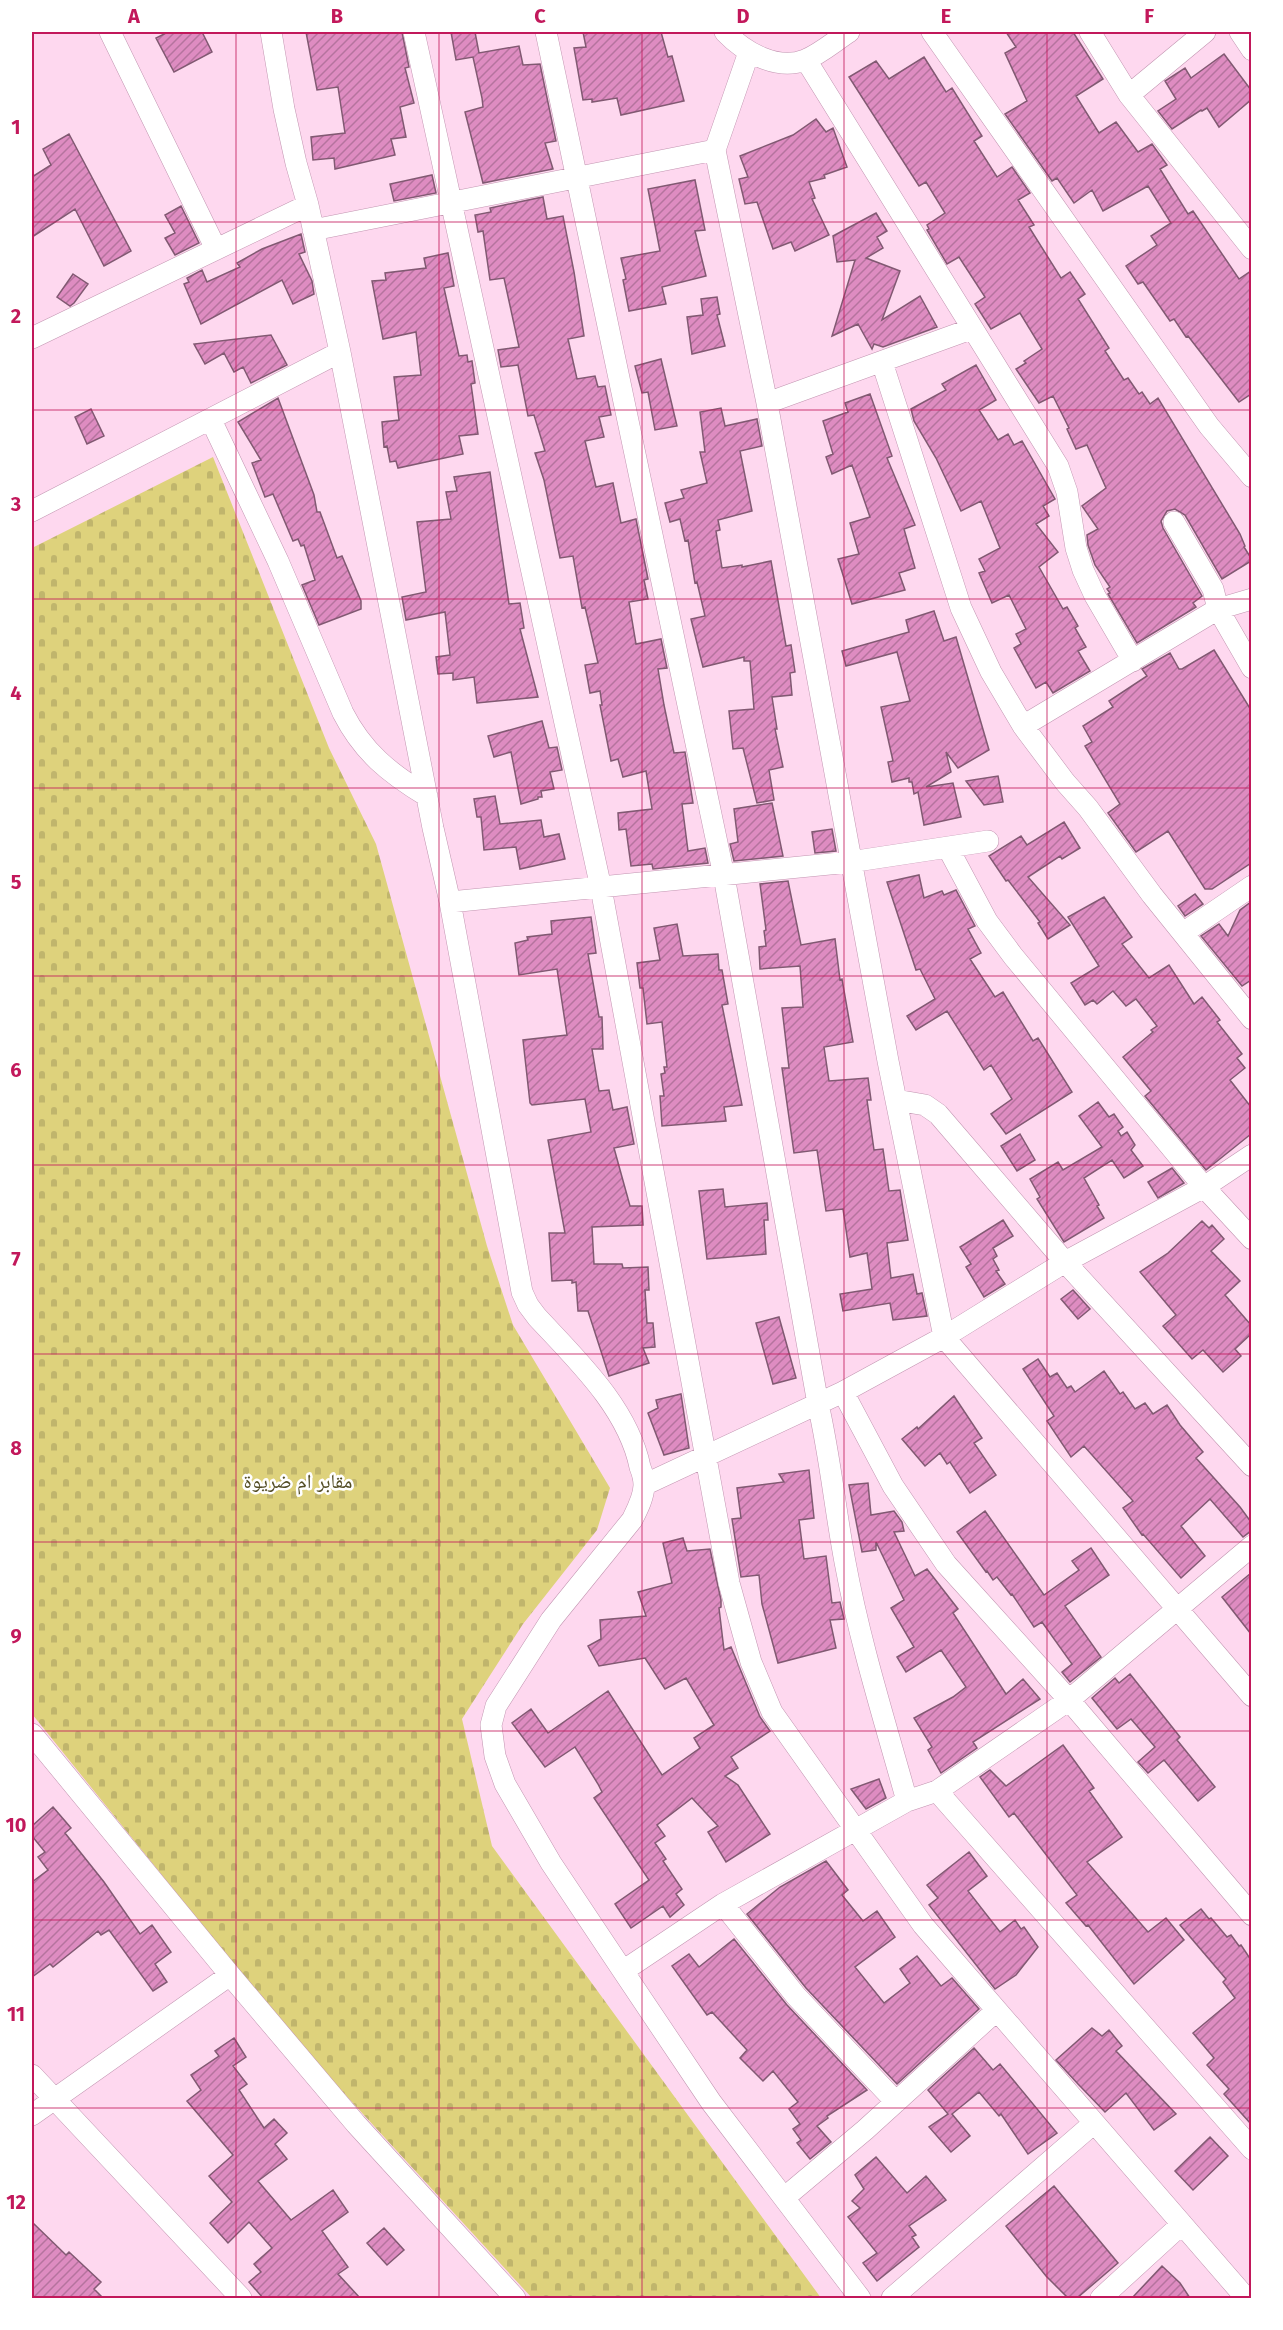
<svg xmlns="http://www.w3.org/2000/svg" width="1283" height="2330" viewBox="0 0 1283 2330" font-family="'Fira Sans','Noto Naskh Arabic',sans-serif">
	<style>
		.cemetery { fill: url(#cemetery-stones) }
		.building { fill: url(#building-hatch); stroke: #815972; stroke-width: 1.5 }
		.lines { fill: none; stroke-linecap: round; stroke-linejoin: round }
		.minor-casing { stroke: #c295b1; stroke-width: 22 }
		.minor { stroke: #fff; stroke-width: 21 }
		.grid { fill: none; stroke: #c2185b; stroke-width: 1.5; stroke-opacity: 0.55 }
		.labels { text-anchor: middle; stroke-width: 5; stroke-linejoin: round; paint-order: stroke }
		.park-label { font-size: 20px; fill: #534d24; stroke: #fff }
		.neatline { fill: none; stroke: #c2185b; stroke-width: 2 }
		.grid-label { font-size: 20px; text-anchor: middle; font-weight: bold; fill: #c2185b }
	</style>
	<defs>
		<pattern id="cemetery-stones" width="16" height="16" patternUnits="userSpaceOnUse" patternTransform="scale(1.5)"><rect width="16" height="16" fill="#ded27c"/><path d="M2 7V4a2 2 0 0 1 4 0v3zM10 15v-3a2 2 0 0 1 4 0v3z" fill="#c0b56c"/></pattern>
		<pattern id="building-hatch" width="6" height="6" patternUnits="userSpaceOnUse" patternTransform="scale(1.5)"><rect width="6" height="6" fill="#de8cc1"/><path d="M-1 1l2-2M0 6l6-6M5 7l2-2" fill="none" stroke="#b5739e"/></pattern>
	</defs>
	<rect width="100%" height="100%" fill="#fed8ef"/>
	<path class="cemetery" d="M213 457 329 748 376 844 487 1246 513 1325 610 1488 597 1530 523 1624 462 1719 492 1846 821 2298H532L294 2039 32 1714V548Z"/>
	<path class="building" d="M168 32H202L212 52 174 72 156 38Z
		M306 32H402L409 67 405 68 414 103 400 107 406 137 391 139 395 155 335 169 334 158 313 160 311 137 345 133 338 87 317 90Z
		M451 32H475L479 53 519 46 523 65 540 64 556 141 545 143 553 169 483 183 465 112 483 107 482 98 473 57 456 60Z
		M583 32H661L668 57 672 56 684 101 621 115 617 98 592 102V99L583 100 574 48 586 47Z
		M1006 32H1073L1103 79 1076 96 1099 133 1116 122 1138 152 1152 144 1167 165 1160 169 1188 214 1193 211 1239 279 1251 271V394L1239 402 1188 336 1186 337 1174 319 1170 321 1143 282 1138 284 1126 266 1157 245 1151 236 1171 223 1148 186 1103 211 1092 190 1074 203 1057 178 1052 181 1005 114 1027 101 1005 53 1016 47Z
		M1224 54 1251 90V100L1219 127 1207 108 1202 111 1201 110 1172 129 1158 111 1176 99 1165 81 1185 68 1191 78Z
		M924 57 946 92 952 88 982 136 974 141 997 177 1012 167 1030 193 1018 200 1034 225 1029 227 1061 278 1070 272 1085 294 1078 299 1109 348 1105 351 1124 380 1128 378 1139 394 1142 392 1150 404 1158 398 1240 534 1245 546 1244 547 1251 558V561L1222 579 1185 515 1175 509 1167 511 1161 521 1163 528 1202 596 1193 603 1196 607 1137 643 1108 594 1110 593 1107 589 1110 587 1095 565 1088 545 1087 535 1098 529 1082 506 1106 488 1087 445 1076 449 1067 429 1069 428 1053 396 1039 403 1016 369 1026 363 1024 361 1042 349 1020 313 991 329 975 304 985 297 959 257 947 264 927 230 929 229 927 225 945 213 926 182 919 186 849 77 876 61 889 79Z
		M816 119 826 132 833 128 847 167 824 175 825 178 809 182 815 198 812 199 829 235 795 251 791 242 773 249 757 202 745 204 739 179 748 177 740 156 793 135Z
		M69 134 131 251 104 266 75 209 32 237V177L51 165 43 149Z
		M432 175 436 193 394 201 390 184Z
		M695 180 705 230 695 231 706 276 662 287 666 304 629 311 623 280 626 279 621 258 660 251 648 189Z
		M543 197 547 219 563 216 574 272 584 336 568 339 577 379 595 376 598 387 605 386 611 415 599 417 604 437 585 441 596 487 613 483 621 523 636 519 648 579 644 580 648 599 629 602 636 644 661 639 667 668 658 669 664 705 674 753 685 752 693 803 682 804 688 851 705 848 708 863 653 869 652 864 631 866 626 829 619 830 618 813 652 809 646 771 623 777 618 759 611 761 600 705H602L600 691 590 693 585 665 598 663 585 607 582 608 573 556 560 558 544 480 535 453 545 451 534 415 528 416 518 365 501 367 498 350 519 347 504 278 490 280 483 231 478 232 475 215 491 212 490 208Z
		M181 206 199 243 175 255 165 238 175 233 165 215Z
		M876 213 887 231 877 237 883 248 866 258 900 271 882 320 920 296 937 327 883 347 874 344 872 349 858 324 832 336 855 260 837 262 833 236Z
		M301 234 305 252 299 254 312 281 314 294 293 304 282 280 201 324 184 284 189 282 187 278 202 270 207 282 240 267 237 263 262 249Z
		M448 253 454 286 444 288 459 356 467 355 468 362 472 361 475 383 471 384 478 434 459 436 463 454 398 468 396 461 390 462 387 446 384 447 382 422 399 420 394 377 421 375 416 332 383 339 372 281 386 280 385 273 426 268 424 258Z
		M73 274 88 284 74 303 70 306 57 297Z
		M717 297 720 314 717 315 725 346 692 354 687 317 703 315 701 299Z
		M271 335 287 365 251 383 243 367 234 372 224 353 205 364 194 344Z
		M661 359 677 426 655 430 648 392 642 393 635 366Z
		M976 365 996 400 979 410 998 440 1008 434 1014 445 1022 441 1055 499 1043 506 1049 516 1036 524 1058 552 1039 567 1063 609 1067 607 1078 626 1075 628 1086 647 1078 651 1090 671 1053 693 1046 682 1036 688 1014 648 1021 644 1016 634 1026 629 1009 595 992 603 979 573 985 571 979 559 1000 548 981 501 961 511 936 458 914 421 911 409 946 390 942 384Z
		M870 394 892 456 887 458 915 525 904 529 915 568 899 573 905 590 852 604 838 559 859 554 850 523 870 517 852 465 832 474 826 457 833 454 823 421 848 412 845 403Z
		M278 398 314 495 317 512H320L337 558 342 556 361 601V609L319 625 302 585 315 580 304 545 301 546 298 539 293 541 273 494 265 497 252 463 261 460 238 422Z
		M721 408 725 426 757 419 762 446 740 451 752 511 718 520 720 530 716 531 722 568 742 565V567L771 561 786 646 791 645 795 672 790 673 792 695 772 697 777 729H775L783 767 769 770 774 800 757 803 743 748 733 749 729 711 754 709 750 661H744V657L703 667 691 619 705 616 697 582 695 583 688 540 685 541 680 519 670 522 665 503 684 498 681 490 707 483 700 452H705L700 412Z
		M91 409 104 436 87 444 75 417Z
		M490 472 509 604 520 603 524 628 520 629 538 697 477 703 474 677 453 680V673L438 674 436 657 450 655 445 612 406 620 402 597 426 592 417 522 451 519 446 492 457 491 454 477Z
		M934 611 944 641 956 637 989 750 958 768 946 752 951 772 926 787 953 783 961 817 924 825 918 792 914 794 912 782H909V778L892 782 888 762 893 761 881 707 910 701 897 652 846 666 842 651 909 632 906 620Z
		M1214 650 1251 710V863L1212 889H1205L1168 831 1136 852 1108 813 1120 804 1085 746 1092 742 1083 726 1113 707 1109 701 1147 676 1142 669 1170 653 1179 669H1182Z
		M542 721 549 748 557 747 562 770 550 772 554 789 541 791 542 797H538V799L521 804 511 752 494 757 488 736Z
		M998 776 1003 802 984 805 966 781Z
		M495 796 500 824 541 820 544 837 559 834 565 859 520 869 516 847 484 850 481 817H477L474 799Z
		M772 803 783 856 734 861 730 844 738 842 734 809Z
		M1064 822 1080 848 1062 859 1060 856 1028 877 1070 925 1048 939 1038 923 1040 922 1008 880 1006 881 989 856 1021 836 1027 845Z
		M832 829 836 851 815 853 812 832Z
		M919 875 924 898 942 891 944 895 956 890 975 926 968 929 981 953 970 959 995 997 1003 992 1033 1041 1038 1038 1072 1092 1006 1134 991 1114 1012 1099 991 1065 984 1070 947 1011 916 1030 907 1016 935 999 920 969 916 970 887 882Z
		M788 881 801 945 835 939 840 980 842 979 853 1042 824 1047 829 1081 868 1078 871 1100H867L874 1150 883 1149 889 1191 900 1190 908 1240 887 1243 891 1278 913 1274 917 1294 922 1293 927 1316 893 1320 890 1303 843 1311 840 1294 872 1289 867 1253 850 1257 843 1209 826 1211 817 1150 794 1153 782 1068H789L782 1008 803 1007 800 966 760 969 759 947 766 946 764 931 766 930 760 884Z
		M1195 894 1203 904 1185 916 1178 906Z
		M1104 897 1132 937 1122 944 1149 978 1169 965 1194 1004 1202 997 1220 1020 1217 1022 1242 1054 1237 1058 1245 1068 1230 1080 1251 1107V1134L1206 1170 1145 1096 1151 1091 1123 1057 1153 1032 1151 1030 1157 1026 1136 999 1126 1006 1113 991 1097 1004 1093 1000 1085 1005 1071 983 1099 966 1068 917Z
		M1251 902V980L1242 986 1201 936 1219 924 1228 936 1240 910Z
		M591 917 596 953 588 954 599 1017H602L603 1049H592L599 1091 609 1090 613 1110 627 1107 634 1144 614 1148 630 1206H642L643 1225 592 1227 594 1264H622L623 1268 648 1267 649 1290H645L647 1323H653L655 1347 643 1348 649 1363 609 1376 588 1311H578L576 1282 572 1283V1280L552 1281 549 1233H565L548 1140 591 1132 585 1099 532 1105 530 1103 523 1040 567 1035 557 969 519 975 515 943 528 940 527 937 552 934 551 921Z
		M677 924 683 956 718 954 719 970H722L728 1004 722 1005 742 1105 724 1107 726 1121 662 1126 660 1096H664L661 1074 665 1073 664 1067H667L662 1022 647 1024 643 988H640L637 963 660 960 654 928Z
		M1098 1102 1109 1117 1114 1114 1123 1127 1118 1131 1121 1136 1127 1132 1135 1145 1131 1150 1143 1166 1124 1178 1112 1160 1084 1178 1099 1205 1097 1206 1104 1218 1064 1242 1037 1199 1040 1197 1030 1179 1058 1162 1063 1170 1102 1147 1079 1116Z
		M1020 1134 1035 1160 1017 1171 1001 1146Z
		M1172 1168 1184 1183 1158 1198 1148 1182Z
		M723 1189 725 1207 767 1203 768 1220H764L766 1254 707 1259 699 1191Z
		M1003 1220 1013 1236 993 1248 997 1256 993 1259 999 1270 996 1271 1005 1284 984 1297 966 1267 971 1264 960 1247Z
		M1202 1221 1209 1228 1212 1225 1224 1239 1211 1251 1240 1281 1225 1295 1251 1325V1334L1235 1349 1241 1356 1223 1372 1203 1350 1192 1359 1163 1326 1176 1315 1140 1272 1168 1253Z
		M1073 1290 1090 1309 1078 1319 1061 1299Z
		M779 1317 796 1378 773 1384 756 1323Z
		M1038 1359 1050 1377 1057 1373 1067 1388 1071 1386 1075 1392 1104 1371 1120 1394 1123 1392 1135 1409 1145 1403 1153 1414 1167 1405 1180 1425 1203 1452 1196 1458 1240 1507 1251 1522V1531L1243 1537 1210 1499 1181 1526 1205 1556 1181 1578 1143 1534 1142 1535 1123 1508 1133 1501 1084 1446 1071 1457 1047 1421 1054 1416 1023 1369Z
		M681 1394 689 1448 664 1455 648 1413 658 1408 656 1400Z
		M954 1396 982 1438 974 1443 996 1475 970 1493 950 1462 947 1464 940 1453 925 1466 902 1439 917 1427 918 1429Z
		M809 1470 814 1518 799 1520 804 1559 826 1556 832 1603 840 1602 844 1619 830 1620 836 1648 778 1663 762 1604 759 1575 741 1577 732 1519 741 1518 737 1488 784 1482 779 1474Z
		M868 1483 871 1515 894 1511 902 1522 904 1531 894 1532 915 1576 927 1569 958 1609 953 1613 1006 1694 1023 1679 1040 1699 973 1742 977 1748 941 1773 928 1750 932 1747 914 1718 953 1697 966 1687 941 1650 906 1672 897 1657 914 1647 891 1608 904 1600 876 1542V1550L862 1552 849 1485Z
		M985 1511 1044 1595 1079 1570 1072 1561 1091 1548 1109 1575 1065 1606 1101 1657 1070 1682 1062 1672 1072 1664 1042 1622 1034 1627 1012 1594 1011 1595 997 1577 993 1580 987 1571 986 1572 957 1532Z
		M683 1538 687 1551 710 1549 721 1600V1607L719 1608 724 1650 731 1647 760 1717 770 1731 731 1757 738 1768 725 1776 738 1785 770 1834 726 1862 708 1832 718 1826 692 1798 657 1825 665 1836 655 1843 666 1859 663 1861 682 1889 676 1894 684 1905 670 1917 663 1906 631 1928 615 1904 649 1880 594 1798 602 1792 598 1784 575 1747 545 1767 512 1723 531 1709 548 1733 608 1691 662 1775 700 1748 694 1738 714 1725 686 1678 665 1689 645 1658 599 1666 588 1646 601 1639 600 1620 646 1616 638 1592 672 1583 663 1543Z
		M1251 1573V1634L1222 1597Z
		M1130 1674 1180 1737 1177 1740 1215 1787 1198 1801 1164 1760 1148 1773 1138 1762 1155 1747 1131 1719 1117 1729 1092 1698 1115 1678 1119 1683Z
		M1063 1745 1094 1788 1089 1791 1122 1837 1087 1862 1148 1932 1166 1918 1184 1940 1134 1984 1088 1925 1086 1926 1066 1903 1077 1895 1014 1813 1009 1817 980 1777 990 1770 1006 1786Z
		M879 1779 886 1798 866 1809 851 1789Z
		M53 1807 71 1828 65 1833 104 1882 140 1934 152 1925 171 1952 155 1964 167 1982 153 1991 109 1930 101 1935 98 1931 53 1967 50 1964 32 1977V1882L48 1870 38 1857 45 1852 32 1836V1826Z
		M969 1852 987 1876 968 1891 1000 1932 1015 1920 1021 1929 1024 1927 1038 1947 1016 1975 995 1989 929 1905 938 1898 927 1885Z
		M826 1861 848 1890 842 1895 863 1921 877 1911 895 1937 855 1967 884 2003 910 1983 900 1969 917 1956 941 1986 952 1978 979 2009 897 2084 806 1988 747 1914 780 1887Z
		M1201 1909 1209 1919 1211 1918 1227 1937 1231 1935 1239 1946 1241 1945 1251 1960V2124L1224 2094 1229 2089 1207 2065 1214 2058 1193 2033 1235 1998 1223 1982 1226 1979 1180 1925Z
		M734 1939 787 2005 867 2090 827 2116 828 2118 817 2126 831 2142 810 2159 797 2143 801 2140 793 2129 800 2124 789 2109 798 2102 773 2071 763 2081 740 2058 747 2050 712 2012 707 2015 672 1966 689 1954 699 1967Z
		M1092 2028 1102 2036 1109 2030 1122 2046 1116 2051 1176 2114 1154 2130 1126 2093 1105 2112 1078 2084 1056 2060Z
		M234 2038 246 2057 233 2066 247 2084 239 2090 264 2128 274 2119 287 2133 275 2144 287 2159 258 2181 291 2220 333 2190 348 2212 322 2231 348 2267 338 2274 360 2298H263L249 2282 261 2272 254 2264 272 2248 249 2222 228 2243 210 2223 232 2202 209 2176 233 2155 187 2101 201 2090 191 2075 219 2056 215 2051Z
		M974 2048 993 2070 1000 2064 1057 2133 1028 2154 1001 2114 999 2116 979 2092 952 2114 970 2136 951 2152 929 2127 948 2114 928 2090Z
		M1210 2137 1228 2156 1193 2190 1175 2171Z
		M876 2157 907 2193 926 2176 946 2200 909 2226 916 2235 912 2237 919 2247 877 2281 863 2263 877 2253 848 2217 860 2208 852 2201 864 2189 855 2175Z
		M1054 2186 1118 2263 1077 2298H1068L1046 2276 1006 2226Z
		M32 2222 66 2255 69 2252 101 2282 94 2289 103 2298H32Z
		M384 2228 404 2250 387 2265 367 2243Z
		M1162 2266 1180 2283 1190 2298H1132Z"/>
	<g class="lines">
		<g class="minor-casing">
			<path id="minor" d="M110 32 216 249
				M271 32 284 109 296 163 308 205 340 352 433 828 450 902 522 1292 528 1305 537 1317C577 1360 628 1408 640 1467 642 1472 644 1479 644 1485 644 1497 637 1510 632 1520L551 1620 496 1706 491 1725 495 1756 505 1784 551 1863 623 1971 711 2102 860 2298
				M414 32 601 888 729 1583 751 1662 772 1712 923 1925 1246 2298
				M546 32 724 876 818 1404C830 1456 835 1509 845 1562 860 1643 885 1722 907 1801
				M725 32C744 52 777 71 805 60 820 54 835 41 849 32
				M932 32 1209 426 1252 477
				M1090 32 1129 95 1149 120 1252 249
				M1240 32 1252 50
				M749 52 715 150 767 403 888 1061 944 1337 1252 1696
				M806 60 1058 466 1067 492 1076 548 1083 570 1095 596 1133 661
				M1129 95 1205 32
				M313 230 715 150
				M32 338 308 205
				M882 362 961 608 991 672 1023 726 1065 782 1088 808 1152 895 1252 1019
				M767 403 971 329
				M211 420 278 561 343 713C363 752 389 773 427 796
				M32 511 340 352
				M1174 522 1213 589 1218 609 1252 668
				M1023 726 1218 609 1252 599
				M948 848 987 921 1013 956 1204 1187 1252 1239
				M450 902 850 862 988 841
				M1183 933 1252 886
				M896 1100 925 1105 938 1114 1065 1262 1252 1466
				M843 1392 893 1486 946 1564 1069 1700 1252 1915
				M644 1485 843 1392 944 1337 1065 1262 1204 1187 1252 1155
				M32 1734 230 1975 356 2124 515 2298
				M937 1791 1252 2149
				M723 1904 796 1996 896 2102
				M623 1971 723 1904 907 1801 937 1791 1069 1700 1252 1546
				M32 2075 241 2298
				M32 2115 230 1975
				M784 2198 865 2130 996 2011
				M892 2298 1094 2123
				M1101 2298 1182 2224"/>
		</g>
		<use href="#minor" class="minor"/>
	</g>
	<path class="grid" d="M236 32V2298M439 32V2298M642 32V2298M844 32V2298M1047 32V2298M32 222H1252M32 410H1252M32 599H1252M32 788H1252M32 976H1252M32 1165H1252M32 1354H1252M32 1542H1252M32 1731H1252M32 1920H1252M32 2108H1252"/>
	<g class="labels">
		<g class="park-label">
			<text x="298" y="1488">مقابر ام ضريوة</text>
		</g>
	</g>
	<rect width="1283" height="2330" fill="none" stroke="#ffffff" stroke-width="66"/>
	<rect x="33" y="33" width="1217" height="2264" class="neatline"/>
	<g class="grid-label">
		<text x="134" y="23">A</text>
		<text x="337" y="23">B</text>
		<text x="540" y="23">C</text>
		<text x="743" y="23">D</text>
		<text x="946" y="23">E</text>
		<text x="1149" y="23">F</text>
		<text x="16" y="134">1</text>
		<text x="16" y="323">2</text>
		<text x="16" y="511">3</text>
		<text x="16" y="700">4</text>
		<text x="16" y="889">5</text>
		<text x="16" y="1077">6</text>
		<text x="16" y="1266">7</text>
		<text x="16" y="1455">8</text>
		<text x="16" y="1643">9</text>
		<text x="16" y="1832">10</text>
		<text x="16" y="2021">11</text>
		<text x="16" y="2209">12</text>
	</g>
</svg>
